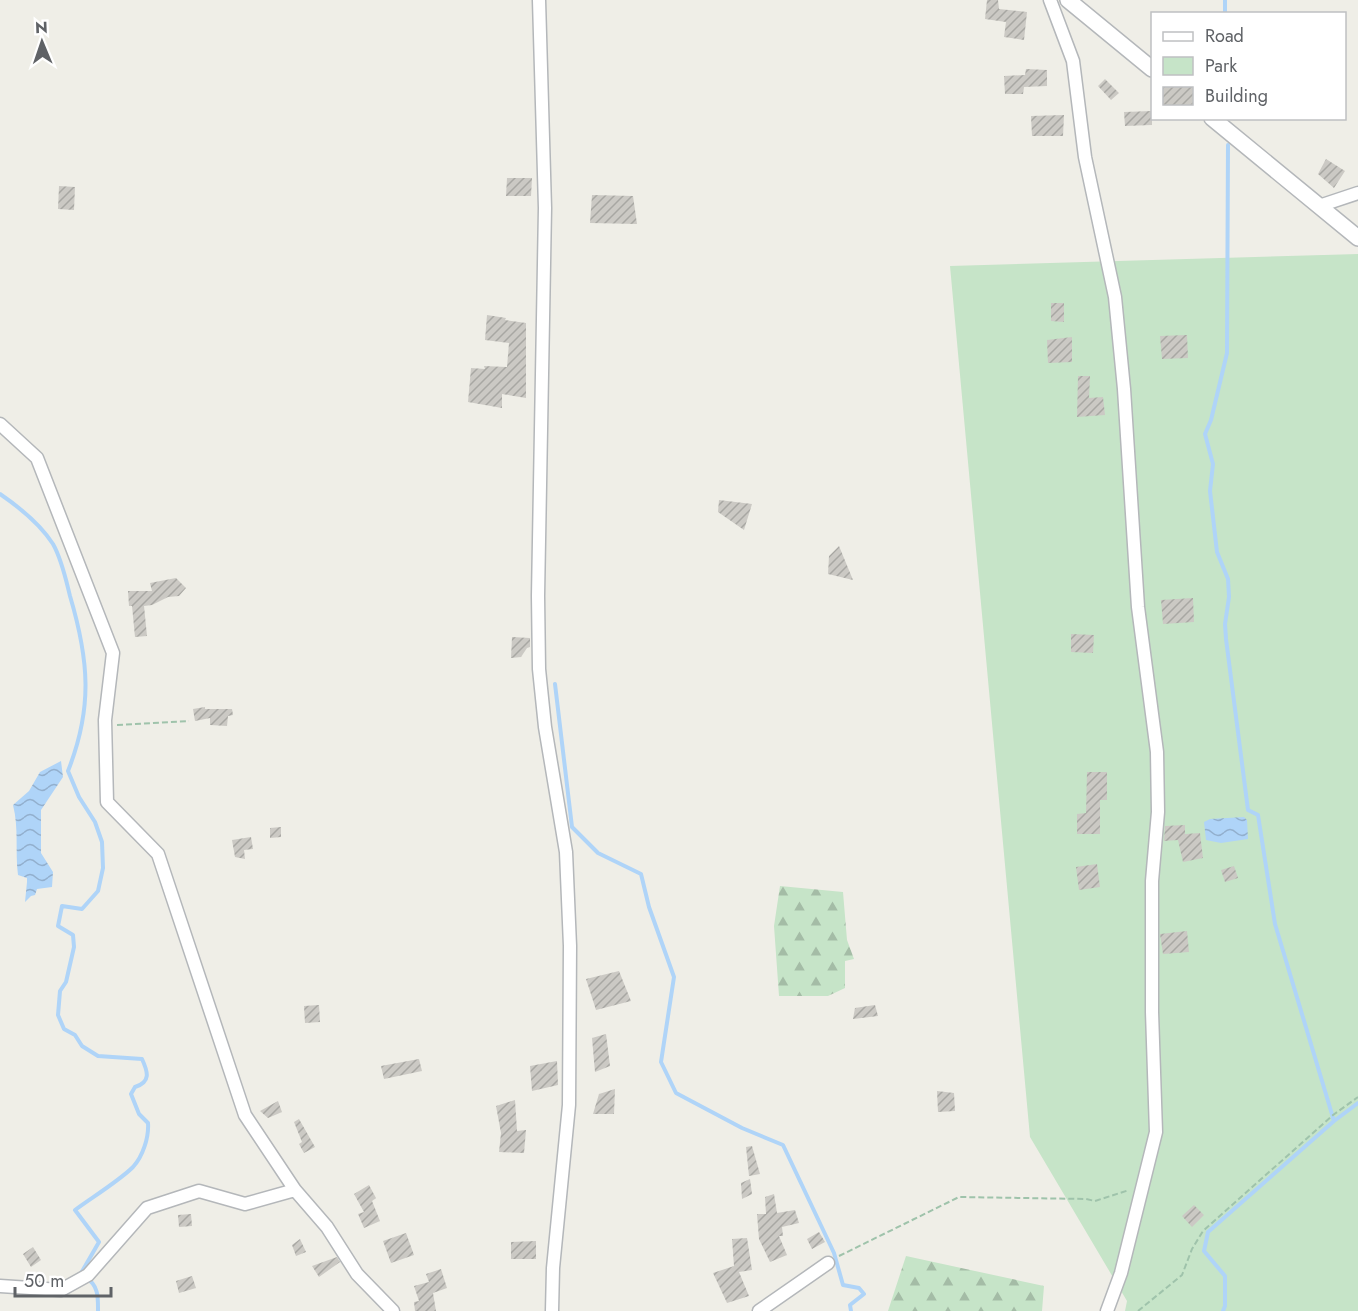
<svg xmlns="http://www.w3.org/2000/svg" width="1358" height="1311" viewBox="0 0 1358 1311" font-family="Jost,sans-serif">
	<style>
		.green { fill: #c6e4c8 }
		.forest { fill: url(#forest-firs) }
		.water { fill: url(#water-waves) }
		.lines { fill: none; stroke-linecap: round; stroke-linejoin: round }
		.stream { stroke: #afd4f8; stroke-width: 4 }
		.building { fill: url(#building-hatch) }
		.minor-casing { stroke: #b4b7ba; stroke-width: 15 }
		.tertiary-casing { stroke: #b4b7ba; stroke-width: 18 }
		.path { stroke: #9fc3ab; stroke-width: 2; stroke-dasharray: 6 3; stroke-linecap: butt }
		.minor { stroke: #fff; stroke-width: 12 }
		.tertiary { stroke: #fff; stroke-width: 15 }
	</style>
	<defs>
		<pattern id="forest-firs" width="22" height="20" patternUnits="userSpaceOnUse" patternTransform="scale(1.5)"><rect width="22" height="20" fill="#c6e4c8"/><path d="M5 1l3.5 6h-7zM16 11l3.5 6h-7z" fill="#a4bca6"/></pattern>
		<pattern id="water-waves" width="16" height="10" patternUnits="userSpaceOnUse" patternTransform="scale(1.5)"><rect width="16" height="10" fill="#afd4f8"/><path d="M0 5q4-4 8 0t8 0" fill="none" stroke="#92afcd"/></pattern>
		<pattern id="building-hatch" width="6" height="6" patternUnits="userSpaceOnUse" patternTransform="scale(1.5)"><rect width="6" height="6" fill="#cbc9c4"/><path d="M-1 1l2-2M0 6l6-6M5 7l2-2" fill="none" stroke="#a8a7a3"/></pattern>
	</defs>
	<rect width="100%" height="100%" fill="#efeee7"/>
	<path class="green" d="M1358 254V1311H1125L1127 1301 1030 1137 950 266Z"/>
	<path class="forest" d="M780 886 843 892 847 940 854 959 845 961V988L828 996H779L774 926Z
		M906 1256 1044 1286 1042 1311H888Z"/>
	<path class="water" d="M61 761 63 777 41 810V853L53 872 52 887 37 889 35 895 31 896 25 902 27 882V878L18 875C15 852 19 828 13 805L29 791 40 772Z
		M1244 817 1247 820 1248 839 1221 843 1206 840 1204 822 1210 819Z"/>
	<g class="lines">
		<path class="stream" d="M1225 14V0
			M1228 145 1227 353 1211 420 1205 434 1213 464 1210 491 1217 552 1228 579 1229 597 1225 624 1226 639 1248 810 1258 815 1275 924 1334 1121
			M0 494C19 507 40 524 53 544 62 560 66 580 70 596 89 660 93 708 68 771L79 797 95 822 102 842 103 868 98 891 82 909 62 906 58 926 73 935 74 947 66 982 60 991 58 1015 64 1029 75 1035 82 1046 98 1056 142 1059C148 1072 151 1082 135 1087L131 1094 139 1114 148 1123C149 1137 143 1156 133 1167 119 1181 91 1198 75 1210L99 1242 80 1275
			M555 684 572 827 598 853 641 874 649 907 674 977 661 1062 676 1093 742 1128 783 1145 834 1253 843 1285 859 1288 864 1294 850 1305 851 1311
			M86 1278C99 1285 98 1299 98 1311
			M1223 1311 1225 1306V1276L1204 1251 1208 1232 1334 1121 1358 1103"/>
	</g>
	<path class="building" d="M987 0H998L999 9 1027 12 1024 40 1004 37 1006 22 985 19Z
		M1026 69 1047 70V86L1024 87 1023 94H1005L1004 76 1025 75Z
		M1105 79 1119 93 1111 100 1098 86Z
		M1152 111V125L1125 126 1124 112Z
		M1064 115 1063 136H1032L1031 116Z
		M1326 159 1345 171 1334 188 1318 174Z
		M507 178H532L531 196H506Z
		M59 186 75 187 74 210 58 209Z
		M592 195 633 196 637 224 590 223Z
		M1051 303H1064V322L1051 321Z
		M487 315 506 318 505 320 526 323V398L502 394V408L468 402 471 368 485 369 484 366 507 367 509 343 485 340Z
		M1187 335 1188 358 1162 359 1160 336Z
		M1072 337V362L1048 363 1047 340Z
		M1078 376H1090L1089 398 1103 397 1105 415 1077 417Z
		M719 500 752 504 744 530 718 512Z
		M839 546 853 580 828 574 829 556Z
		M176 578 186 588 179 596 168 597 152 605 144 606 147 636 135 637 132 606H129L128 591H152L150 583Z
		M1193 598 1194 622 1163 624 1161 600Z
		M1071 634 1094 635 1093 653 1071 652Z
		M512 637 530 638V647L527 648 521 657 511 658Z
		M205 707V709H232L233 715 228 716 227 726 210 725V718L195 721 193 709Z
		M1087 772H1107V800H1100V834H1077V814L1086 813Z
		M1185 825V834L1200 833 1203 858 1183 862 1178 840 1164 841 1165 826Z
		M281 827V837L270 838V828Z
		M251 837 253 849 244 850 245 859 235 857 232 840Z
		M1097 864 1100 887 1079 890 1076 867Z
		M1234 866 1238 878 1225 882 1221 870Z
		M1187 931 1189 952 1163 954 1160 934Z
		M619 971 631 1001 596 1010 586 979Z
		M319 1005 320 1022 305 1023 304 1006Z
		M875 1005 878 1016 853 1019 855 1008Z
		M606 1034 610 1066 595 1072 592 1038Z
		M419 1059 422 1071 384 1079 381 1066Z
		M557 1061 558 1085 532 1091 530 1066Z
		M615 1089 614 1114H593L599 1094Z
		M937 1091 954 1093 955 1111 938 1112Z
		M515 1100 517 1131 526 1130 524 1153 499 1152 501 1133 496 1106Z
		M278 1101 282 1112 268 1118 260 1111Z
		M299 1119 315 1147 304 1153 299 1144 302 1142 294 1122Z
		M752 1146 760 1174 749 1176 746 1147Z
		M750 1179 752 1194 742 1199 741 1183Z
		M369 1185 376 1198 372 1201 380 1221 364 1228 358 1214 364 1212 354 1194Z
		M774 1194 777 1213 795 1210 799 1223 782 1227 783 1236H779L787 1255 770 1262 759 1239 757 1214H766L765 1197Z
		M1194 1205 1204 1215 1192 1227 1182 1216Z
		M191 1214 192 1226 179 1227 178 1215Z
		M819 1232 825 1242 812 1249 807 1239Z
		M406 1233 414 1255 391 1263 383 1241Z
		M747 1238 752 1270 739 1272 749 1296 727 1303 713 1273 734 1266 732 1239Z
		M300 1239 306 1252 296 1256 292 1245Z
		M536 1241V1259H511V1242Z
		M33 1247 41 1260 31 1267 23 1254Z
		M337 1257 340 1262 319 1277 312 1266Z
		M441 1269 447 1288 433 1293 436 1311H415L414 1302 419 1301 414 1286 429 1282 426 1274Z
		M192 1276 196 1288 179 1293 176 1281Z"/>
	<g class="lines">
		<g class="minor-casing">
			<path id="minor" d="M539 0 545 208 538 596 539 669 545 727 566 852 570 946 569 1105 553 1268 552 1311
				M1050 0 1073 61 1085 157 1115 297 1124 389 1138 607 1157 752 1158 812 1152 881V1012L1156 1132 1121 1273 1107 1311
				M1319 206 1358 193
				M0 424 37 458 113 653 105 720 107 802 158 854 245 1115 295 1190
				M0 1286 61 1290 88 1275 147 1208 199 1191 245 1204 295 1190 327 1227 357 1274 393 1311
				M759 1311 828 1263"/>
		</g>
		<g class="tertiary-casing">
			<path id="tertiary" d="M1068 0 1152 69
				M1212 118 1358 238"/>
		</g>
		<path class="path" d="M117 725 189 721
			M839 1256 959 1197 1086 1199 1095 1201 1129 1190
			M1138 1311 1182 1275 1192 1249 1203 1231 1333 1115 1358 1097"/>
		<use href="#minor" class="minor"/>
		<use href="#tertiary" class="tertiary"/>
	</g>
	<rect x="1151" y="12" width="195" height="108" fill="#ffffff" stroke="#bfc0c2" stroke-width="1.5"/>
	<rect x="1163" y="32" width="30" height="9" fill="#ffffff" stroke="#bfc0c2" stroke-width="1.5"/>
	<text x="1205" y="42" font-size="18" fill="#5f6266">Road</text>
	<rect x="1163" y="57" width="30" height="18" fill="#c6e4c8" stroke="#bfc0c2" stroke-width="1.5"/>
	<text x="1205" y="72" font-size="18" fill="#5f6266">Park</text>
	<rect x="1163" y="87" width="30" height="18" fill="url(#building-hatch)" stroke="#bfc0c2" stroke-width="1.5"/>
	<text x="1205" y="102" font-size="18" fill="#5f6266">Building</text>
	<g transform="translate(42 42) rotate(358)" stroke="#ffffff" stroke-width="4.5" paint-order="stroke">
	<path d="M0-4.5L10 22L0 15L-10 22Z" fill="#5f6266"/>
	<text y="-9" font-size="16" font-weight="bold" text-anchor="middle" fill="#5f6266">N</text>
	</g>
	<path d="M15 1287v9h96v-9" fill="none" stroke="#5f6266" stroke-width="3"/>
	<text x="24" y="1287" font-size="18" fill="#5f6266" stroke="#ffffff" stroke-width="4.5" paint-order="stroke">50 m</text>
</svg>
